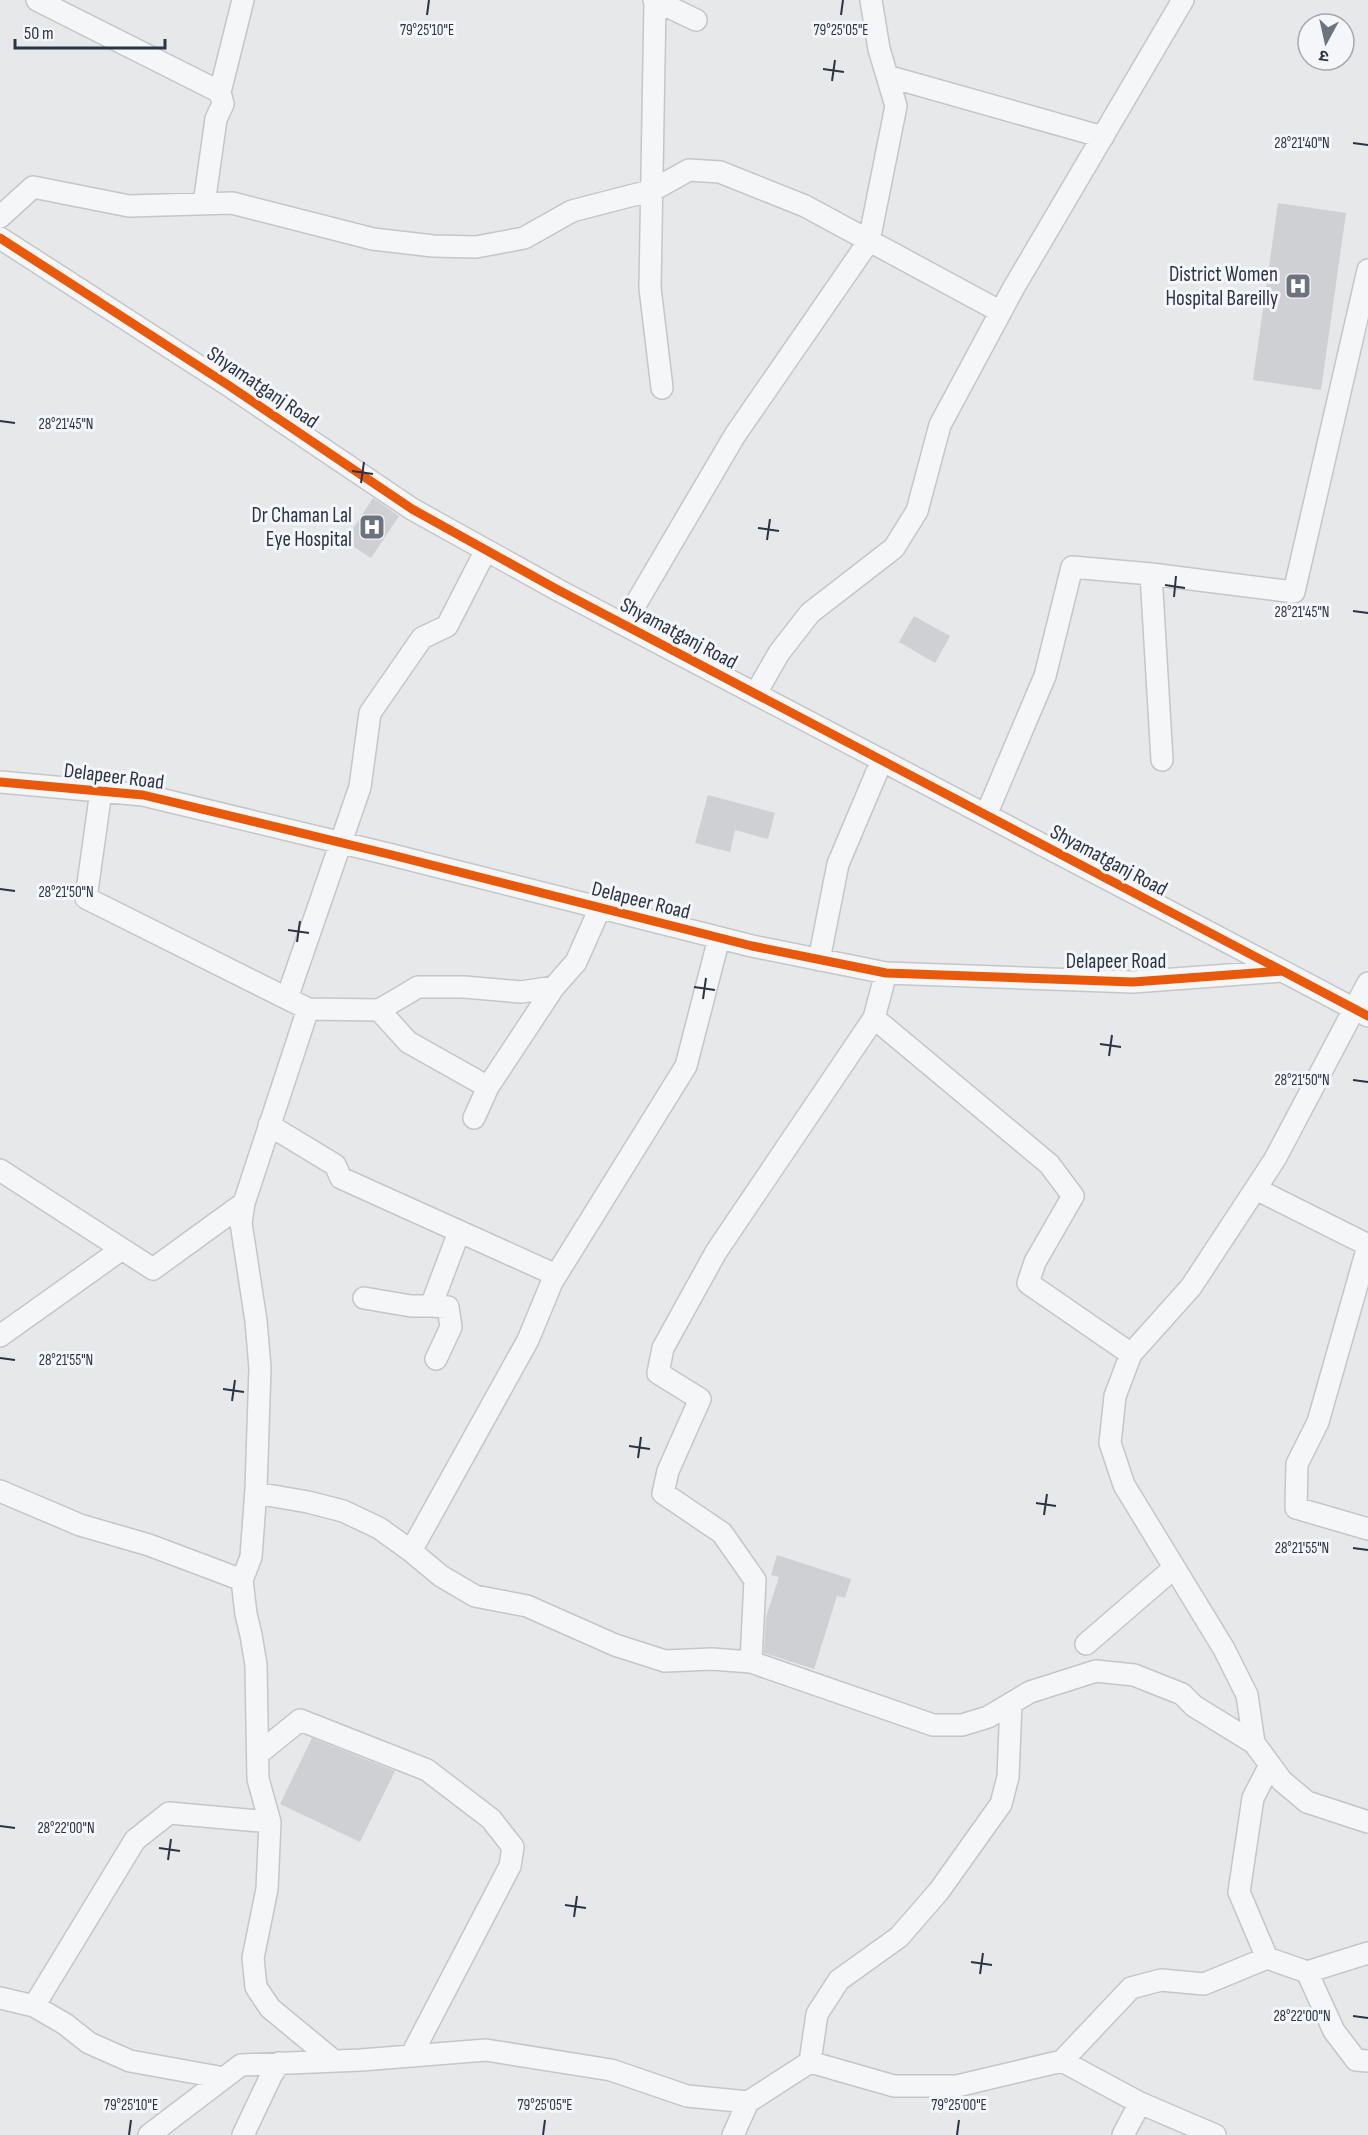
<svg xmlns="http://www.w3.org/2000/svg" width="1368" height="2135" viewBox="0 0 1368 2135" font-family="'Sofia Sans Condensed','Noto Sans Devanagari',sans-serif">
	<style>
		.building { fill: #ced0d3 }
		.lines { fill: none; stroke-linecap: round; stroke-linejoin: round }
		.minor-casing { stroke: #c4c6c8; stroke-width: 24 }
		.minor { stroke: #f5f6f7; stroke-width: 21 }
		.cycleway-casing { stroke: #f4f6f9; stroke-width: 13 }
		.cycleway { stroke: #e8590c; stroke-width: 9 }
		.ticks { fill: none; stroke: #2b3445; stroke-width: 2 }
		.labels { text-anchor: middle; stroke-width: 6; stroke-linejoin: round; paint-order: stroke }
		.poi-label { font-size: 21px; fill: #2b3445; stroke: #f4f6f9; text-anchor: end }
		.street-label { font-size: 21px; fill: #2b3445; stroke: #f4f6f9 }
		.ticks-label { font-size: 15px; text-anchor: middle; fill: #2b3445; stroke: #f4f6f9; stroke-width: 6; stroke-linejoin: round; paint-order: stroke }
	</style>
	<rect width="100%" height="100%" fill="#e6e8ea"/>
	<path class="building" d="M1278 203 1346 213 1321 390 1253 380Z
		M373 498 399 516 371 558 345 541Z
		M914 616 950 636 935 663 899 642Z
		M708 795 775 813 768 839 735 830 730 852 695 843Z
		M777 1555 851 1579 845 1598 837 1596 814 1669 764 1653 766 1617 779 1577 771 1575Z
		M312 1738 395 1771 360 1842 280 1804Z"/>
	<g class="lines">
		<g class="minor-casing">
			<path id="minor" d="M37 0 220 92
				M654 0 696 20
				M655 2 650 288 662 388
				M887 76 1103 137
				M204 204 216 119 223 104 220 92 243 0
				M0 217 33 187 129 206 232 203 373 239 433 246 476 247 524 238 572 211 653 190 689 170 720 172 805 206 1001 312
				M0 238 228 385 412 509 558 590 1368 1016
				M624 624 735 435 869 241 896 106 879 49 871 0
				M756 693 779 653 810 613 894 548 917 511 940 425 1013 289 1183 0
				M1162 760 1151 574 1294 592 1368 270
				M0 782 143 795 388 854 752 946 886 973 1133 982 1282 971
				M101 791 86 898 308 1009 379 1010
				M986 815 1045 676 1072 567 1151 574
				M819 960 838 864 882 760
				M287 998 360 787 370 713 422 638 447 626 486 550
				M308 1009 244 1203 241 1223 256 1321 260 1368 256 1489 251 1557 242 1580 246 1614 251 1635 256 1665 258 1779 270 1822 267 1889 253 1958 256 1987 270 2008 334 2061
				M874 1018 1049 1164 1073 1196 1035 1262 1028 1283 1131 1354
				M488 1087 408 1042 379 1010 418 987H464L521 992 554 987 576 962 600 908
				M474 1118 488 1087 554 987
				M269 1125 335 1165 341 1178 556 1275
				M0 1170 153 1269 244 1203
				M1256 1189 1368 1245
				M1368 1246 1318 1422 1297 1464 1296 1508 1368 1529
				M364 1298 411 1306H431L459 1232
				M431 1306 448 1307 451 1327 436 1359
				M0 1336 122 1249
				M0 1491 80 1525 149 1545 242 1580
				M256 1493 308 1502 343 1511 379 1528 411 1551 441 1576 475 1596 527 1606 615 1645 665 1661 712 1659 751 1662 933 1725H962L988 1717 1030 1692 1096 1671 1134 1675 1182 1694 1194 1706 1254 1743 1282 1781 1307 1802 1368 1822
				M411 1551 528 1340 552 1282 686 1066 719 938
				M1086 1644 1174 1568
				M751 1662 755 1580 722 1533 663 1493 668 1471 700 1399 658 1373 663 1348 716 1252 874 1018 886 973
				M1254 1743 1247 1695 1224 1649 1124 1485 1110 1443 1115 1396 1131 1354 1191 1287 1275 1159 1368 983
				M258 1754 300 1720 427 1770 491 1819 513 1847 510 1866 411 2056
				M1267 1958 1239 1892 1253 1798 1270 1765
				M1307 1972 1334 2031 1356 2060 1368 2061
				M0 1998 34 2006 65 2024 89 2043 130 2061 224 2078
				M34 2006 135 1840 169 1813 270 1822
				M1062 2061 1140 2103 1215 2135
				M810 2062 817 2014 839 1980 899 1937 939 1891 1001 1804 1008 1777 1011 1703
				M149 2135 241 2065 361 2060 486 2050 611 2070 687 2096 748 2102
				M243 2135 271 2076 279 2063
				M733 2135 748 2102 810 2062 894 2086H957L1062 2061 1131 1988 1161 1980 1204 1984 1267 1958 1307 1972 1368 1953
				M1123 2135 1140 2103"/>
		</g>
		<use href="#minor" class="minor"/>
		<g class="cycleway-casing">
			<path id="cycleway" d="M0 238 228 385 412 509 558 590 1368 1016
				M0 782 143 795 388 854 752 946 886 973 1133 982 1283 971"/>
		</g>
		<use href="#cycleway" class="cycleway"/>
	</g>
	<path class="ticks" d="M427 15 429 0M841 15 843 0M823 69 844 72M832 81 835 60M1353 143 1368 145M0 421 15 423M352 471 373 474M361 483 364 462M758 528 779 531M767 540 770 519M1165 585 1185 588M1174 597 1176 576M1353 611 1368 613M0 889 15 891M288 930 309 933M297 942 300 921M694 987 715 990M703 999 706 978M1100 1044 1121 1047M1109 1056 1112 1035M1353 1080 1368 1082M0 1358 15 1360M223 1389 244 1392M232 1401 235 1380M629 1446 650 1449M638 1458 641 1437M1036 1503 1056 1506M1044 1515 1047 1494M1353 1548 1368 1550M0 1826 15 1828M159 1848 180 1851M168 1860 171 1839M565 1905 586 1908M574 1917 577 1896M971 1962 992 1965M980 1974 983 1953M1353 2016 1368 2018M129 2135 131 2120M543 2135 545 2120M957 2135 959 2120"/>
	<defs>
		<g id="hospital-square" transform="scale(1.35)"><rect x="-9" y="-9" width="18" height="18" rx="4" fill="#6c737f" stroke="#f4f6f9"/><path d="M-5-5h3v3.5h4V-5h3V5h-3V1.5h-4V5h-3Z" fill="#fff"/></g>
	</defs>
	<g fill-rule="evenodd">
		<use href="#hospital-square" x="1298" y="286"/>
		<use href="#hospital-square" x="372" y="527"/>
	</g>
	<g class="labels">
		<g class="poi-label">
			<text x="1278" y="281">District Women<tspan x="1278" dy="24">Hospital Bareilly</tspan></text>
			<text x="352" y="522">Dr Chaman Lal<tspan x="352" dy="24">Eye Hospital</tspan></text>
		</g>
		<g class="street-label">
			<text transform="translate(263 387) rotate(34)" y="7">Shyamatganj Road</text>
			<text transform="translate(679 633) rotate(28)" y="7">Shyamatganj Road</text>
			<text transform="translate(114 776) rotate(7)" y="7">Delapeer Road</text>
			<text transform="translate(1109 860) rotate(28)" y="7">Shyamatganj Road</text>
			<text transform="translate(641 900) rotate(14)" y="7">Delapeer Road</text>
			<text x="1116" y="968">Delapeer Road</text>
		</g>
	</g>
	<g class="ticks-label">
		<text x="427" y="35">79°25'10"E</text>
		<text x="841" y="35">79°25'05"E</text>
		<text x="1302" y="148">28°21'40"N</text>
		<text x="66" y="429">28°21'45"N</text>
		<text x="1302" y="617">28°21'45"N</text>
		<text x="66" y="897">28°21'50"N</text>
		<text x="1302" y="1085">28°21'50"N</text>
		<text x="66" y="1365">28°21'55"N</text>
		<text x="1302" y="1553">28°21'55"N</text>
		<text x="66" y="1833">28°22'00"N</text>
		<text x="1302" y="2021">28°22'00"N</text>
		<text x="131" y="2110">79°25'10"E</text>
		<text x="545" y="2110">79°25'05"E</text>
		<text x="959" y="2110">79°25'00"E</text>
	</g>
	<g transform="translate(1326 42) rotate(188)"><circle r="28" fill="#f4f6f9" stroke="#a4a8b1" stroke-width="1.5"/>
	<path d="M0-4.5L10 22L0 15L-10 22Z" fill="#6c737f"/>
	<text y="-9" font-size="16" font-weight="bold" text-anchor="middle" fill="#2b3445">उ</text>
	</g>
	<path d="M15 39v9h150v-9" fill="none" stroke="#2b3445" stroke-width="3"/>
	<text x="24" y="39" font-size="18" fill="#2b3445" stroke="#f4f6f9" stroke-width="4.5" paint-order="stroke">50 m</text>
</svg>
